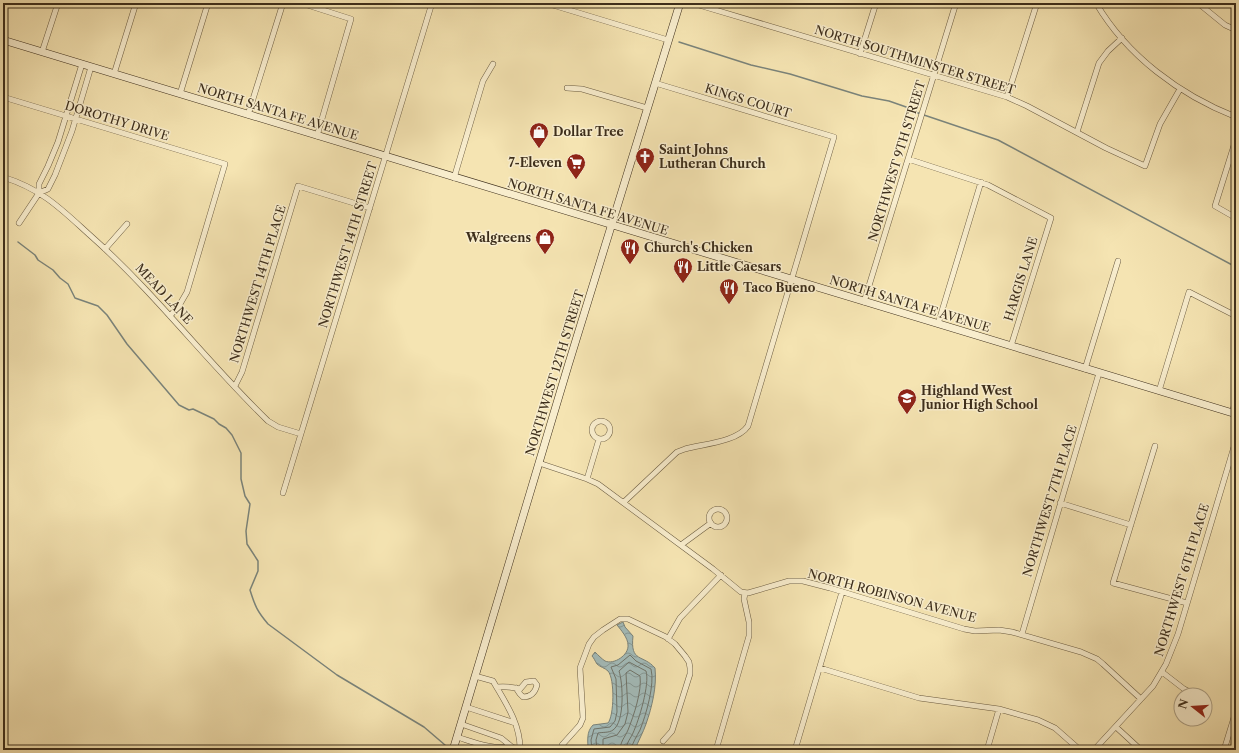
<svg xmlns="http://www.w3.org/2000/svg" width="1239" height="753" viewBox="0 0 1239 753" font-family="'Libre Caslon Text',serif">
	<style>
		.water { fill: url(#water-waves); stroke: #7a837a }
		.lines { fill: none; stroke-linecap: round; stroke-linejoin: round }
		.shore { stroke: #70746a; stroke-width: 1 }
		.stream { stroke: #7a837a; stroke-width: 1.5 }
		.minor-casing { stroke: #6b5c41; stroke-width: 6 }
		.secondary-casing { stroke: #3d2e1b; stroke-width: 8 }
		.minor { stroke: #f8edcd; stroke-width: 5 }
		.secondary { stroke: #f8edcd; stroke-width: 7 }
		.labels { text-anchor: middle; stroke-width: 3; stroke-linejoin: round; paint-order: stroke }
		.street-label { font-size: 12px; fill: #3d2e1b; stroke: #f8edcd }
		.poi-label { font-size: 12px; font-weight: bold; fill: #3d2e1b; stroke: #f8edcd; text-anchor: start }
	</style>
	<defs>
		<pattern id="water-waves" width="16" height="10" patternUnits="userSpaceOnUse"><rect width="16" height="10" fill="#a3bbb9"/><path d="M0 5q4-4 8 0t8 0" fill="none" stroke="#869896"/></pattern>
	</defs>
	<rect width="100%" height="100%" fill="#f5e4b2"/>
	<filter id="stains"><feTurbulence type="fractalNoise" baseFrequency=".005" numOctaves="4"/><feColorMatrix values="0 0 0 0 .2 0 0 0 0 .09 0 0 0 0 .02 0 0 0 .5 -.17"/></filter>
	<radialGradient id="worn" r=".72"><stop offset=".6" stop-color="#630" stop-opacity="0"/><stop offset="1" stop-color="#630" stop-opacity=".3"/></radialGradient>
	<path class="water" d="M623 622 625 627 633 636C630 663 643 654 655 668 657 686 652 707 646 724 643 733 638 741 635 750H588C588 741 586 732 593 725L608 723C614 716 615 679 608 671 605 668 600 667 597 664 595 661 594 658 592 656L595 652C598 655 602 659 605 661 614 665 629 655 628 645 628 638 621 630 617 625Z"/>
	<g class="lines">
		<path class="shore" d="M592 750 591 740 594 729 610 727 615 721 617 712 616 679 611 667 618 665 630 655 636 661 651 669C655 684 646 715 640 730 637 736 632 743 631 750
			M597 750 596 740 598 733C603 732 609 733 613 730 625 722 623 683 619 671L629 662 646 671C650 684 639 720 633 733 631 738 626 743 626 750
			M603 750V739L617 735 625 724 628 712 626 673 630 670 640 676C642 691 634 715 628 730 625 737 620 742 620 750"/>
		<path class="stream" d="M679 42 751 65 790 74 862 96 889 101 909 108 920 114
			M924 115 998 140 1236 267
			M18 242 35 255 38 260 53 270 60 278 68 284 75 298 98 306 107 315 127 344 179 405 189 410 193 409 214 419 219 424 226 428 232 435 241 453V479L245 496 250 504 246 531 247 544 258 561V571L250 590C255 606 257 611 268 624L337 675 424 727 445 745"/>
		<g class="minor-casing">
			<path id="minor" d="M301 3 351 19 317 136
				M546 3 668 40
				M692 3 1007 97 1027 106 1106 148 1145 166 1160 124 1180 89
				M1096 3C1127 56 1180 95 1236 117
				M1198 3 1225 25 1236 30
				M42 52 58 3
				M860 54 876 3
				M114 74 136 3
				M567 88 582 89 647 108
				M180 94 208 3
				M3 97 225 164 187 292 180 304 170 316
				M1007 97 1037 3
				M248 115 283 3
				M1077 132 1099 63 1108 51 1122 38
				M1236 139 1215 206 1236 218
				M908 159 988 185 1051 218 1011 346
				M3 177C44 190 62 210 92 237 156 294 207 362 268 421L278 427 301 434
				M454 178 483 81 493 64
				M39 193V184L48 166 58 142 82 64
				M19 223 39 193 48 189 55 175 72 131 91 67
				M105 249 127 224
				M864 302 956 3
				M938 324 981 182
				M1085 369 1118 261
				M235 386 242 372 298 186 370 208
				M1159 391 1189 292 1236 316
				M1232 413 1236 400
				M592 430a9 9 0 1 1 18 0a9 9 0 1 1-18 0Z
				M1155 446 1113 583 1187 603
				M539 463 587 479 598 484 713 569 741 592 748 593 789 581H803L830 588 964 629 975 631 999 630 1012 632 1081 652 1097 659 1103 664 1141 699
				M587 479 599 439
				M283 493 432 3
				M624 502 677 452 685 449C703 444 737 442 748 426L834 137 655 83
				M1060 503 1131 525
				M709 518a9 9 0 1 1 18 0a9 9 0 1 1-18 0Z
				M681 545 711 523
				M1022 634 1099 373
				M668 639 680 618 721 575
				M820 668 919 698 999 709 1038 720 1055 728 1080 750
				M1162 672 1184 689 1196 695
				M475 676 493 681C505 702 520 723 520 748
				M497 687C506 686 512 687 520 689L526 682 534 681 537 685C535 693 531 697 523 697L520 694 516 688
				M466 707 515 723
				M461 724 501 738 512 747
				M1116 727 1141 750
				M457 737C467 740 478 744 488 746 500 749 513 745 524 750
				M561 750 562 745 580 725 583 718 580 668 589 644 594 637 603 630 620 619H628L666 637 675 644 685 656 689 662 690 668V674L672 731 663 741
				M716 750 749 636V622L744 599 745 593
				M795 750 842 592
				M987 750 999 709
				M1094 750 1153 686 1166 664 1178 634 1236 440
				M1224 750 1236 711"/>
		</g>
		<g class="secondary-casing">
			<path id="secondary" d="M3 40 1236 414
				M453 750 568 366 680 3"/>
		</g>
		<use href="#minor" class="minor"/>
		<use href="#secondary" class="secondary"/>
	</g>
	<defs>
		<g id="shop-pin" transform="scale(1)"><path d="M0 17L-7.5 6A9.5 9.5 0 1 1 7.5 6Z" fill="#8f2418" stroke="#f8edcd"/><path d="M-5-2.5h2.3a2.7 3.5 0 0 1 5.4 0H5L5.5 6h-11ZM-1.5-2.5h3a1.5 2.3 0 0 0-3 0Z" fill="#fff"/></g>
		<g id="church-pin" transform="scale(1)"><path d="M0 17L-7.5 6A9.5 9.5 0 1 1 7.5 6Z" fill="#8f2418" stroke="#f8edcd"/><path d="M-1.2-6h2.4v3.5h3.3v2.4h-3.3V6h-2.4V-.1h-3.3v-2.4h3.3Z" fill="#fff"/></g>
		<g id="supermarket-pin" transform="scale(1)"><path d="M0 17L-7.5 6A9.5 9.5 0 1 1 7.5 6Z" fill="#8f2418" stroke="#f8edcd"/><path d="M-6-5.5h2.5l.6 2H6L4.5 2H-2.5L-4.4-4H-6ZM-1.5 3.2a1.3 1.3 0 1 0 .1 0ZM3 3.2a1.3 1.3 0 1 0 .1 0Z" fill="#fff"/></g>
		<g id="restaurant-pin" transform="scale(1)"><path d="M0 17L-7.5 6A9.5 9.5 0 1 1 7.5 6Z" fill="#8f2418" stroke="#f8edcd"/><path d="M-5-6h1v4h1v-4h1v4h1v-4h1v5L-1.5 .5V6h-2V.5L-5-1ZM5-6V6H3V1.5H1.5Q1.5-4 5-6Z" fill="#fff"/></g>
		<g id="school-pin" transform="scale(1)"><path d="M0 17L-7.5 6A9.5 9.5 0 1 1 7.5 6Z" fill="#8f2418" stroke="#f8edcd"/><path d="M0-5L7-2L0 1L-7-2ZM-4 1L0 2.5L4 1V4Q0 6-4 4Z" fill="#fff"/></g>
	</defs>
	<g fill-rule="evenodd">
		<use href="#shop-pin" x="539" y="132"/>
		<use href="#church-pin" x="645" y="157"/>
		<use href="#supermarket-pin" x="576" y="163"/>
		<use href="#shop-pin" x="545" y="238"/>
		<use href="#restaurant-pin" x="630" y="248"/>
		<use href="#restaurant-pin" x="683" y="267"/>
		<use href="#restaurant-pin" x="729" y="288"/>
		<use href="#school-pin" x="907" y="398"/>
	</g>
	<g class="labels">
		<g class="street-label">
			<text transform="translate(915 60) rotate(17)" y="4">NORTH SOUTHMINSTER STREET</text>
			<text transform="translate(748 101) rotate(17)" y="4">KINGS COURT</text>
			<text transform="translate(278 112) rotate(17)" y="4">NORTH SANTA FE AVENUE</text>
			<text transform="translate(117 121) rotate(17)" y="4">DOROTHY DRIVE</text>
			<text transform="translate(897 161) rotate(-73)" y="4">NORTHWEST 9TH STREET</text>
			<text transform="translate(588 207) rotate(17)" y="4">NORTH SANTA FE AVENUE</text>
			<text transform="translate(348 245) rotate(-73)" y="4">NORTHWEST 14TH STREET</text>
			<text transform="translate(1021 279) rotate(-73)" y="4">HARGIS LANE</text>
			<text transform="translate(258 284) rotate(-73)" y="4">NORTHWEST 14TH PLACE</text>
			<text transform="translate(164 294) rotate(47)" y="4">MEAD LANE</text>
			<text transform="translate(910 304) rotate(17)" y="4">NORTH SANTA FE AVENUE</text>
			<text transform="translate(555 373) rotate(-73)" y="4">NORTHWEST 12TH STREET</text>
			<text transform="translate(1050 501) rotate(-73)" y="4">NORTHWEST 7TH PLACE</text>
			<text transform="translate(1182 580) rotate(-73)" y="4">NORTHWEST 6TH PLACE</text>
			<text transform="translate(892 596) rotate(15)" y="4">NORTH ROBINSON AVENUE</text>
		</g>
		<g class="poi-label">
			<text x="553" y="136">Dollar Tree</text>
			<text x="659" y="154">Saint Johns<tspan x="659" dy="14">Lutheran Church</tspan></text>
			<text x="562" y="167" text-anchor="end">7-Eleven</text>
			<text x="531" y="242" text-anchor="end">Walgreens</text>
			<text x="644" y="252">Church's Chicken</text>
			<text x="697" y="271">Little Caesars</text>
			<text x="743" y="292">Taco Bueno</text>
			<text x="921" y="395">Highland West<tspan x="921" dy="14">Junior High School</tspan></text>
		</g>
	</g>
	<rect width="1239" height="753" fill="none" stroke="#f5e4b2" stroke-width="16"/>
	<rect x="4" y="4" width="1231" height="745" fill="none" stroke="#3d2e1b" stroke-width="2"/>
	<rect x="8" y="8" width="1223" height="737" fill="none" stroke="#3d2e1b"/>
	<g transform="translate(1193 707) rotate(287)"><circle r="19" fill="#f8edcd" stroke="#ada186"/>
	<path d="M0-3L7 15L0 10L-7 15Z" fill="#8f2418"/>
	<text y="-6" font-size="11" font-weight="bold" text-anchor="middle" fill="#3d2e1b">N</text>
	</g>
	<rect width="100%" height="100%" filter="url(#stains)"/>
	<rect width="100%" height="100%" fill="url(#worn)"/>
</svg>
